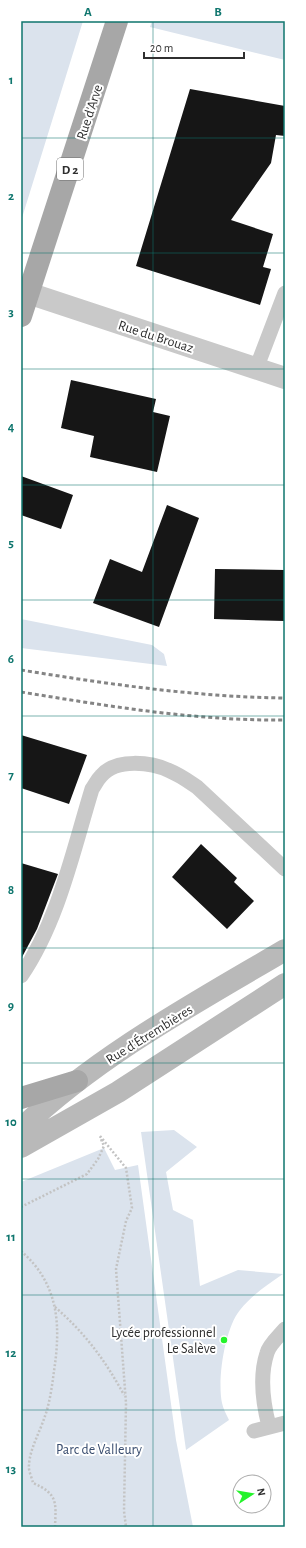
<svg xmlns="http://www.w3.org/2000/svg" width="306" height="1548" viewBox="0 0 306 1548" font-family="'Alegreya Sans',sans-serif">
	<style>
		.green { fill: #dbe3ed }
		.building { fill: #161616 }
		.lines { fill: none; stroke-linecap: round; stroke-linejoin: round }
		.path { stroke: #c3c3c3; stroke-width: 2.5; stroke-dasharray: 2 2; stroke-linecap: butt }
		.lane { stroke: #c9c9c9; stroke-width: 15 }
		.street { stroke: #c9c9c9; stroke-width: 22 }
		.secondary { stroke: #b9b9b9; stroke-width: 22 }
		.primary { stroke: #a7a7a7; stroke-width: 22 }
		.rail { stroke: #848484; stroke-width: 3; stroke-dasharray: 4 3; stroke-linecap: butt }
		.grid { fill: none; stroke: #0f766e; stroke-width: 1; stroke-opacity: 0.55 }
		.poi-dot { fill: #24f32b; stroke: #fff; stroke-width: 1.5 }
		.labels { text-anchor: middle; stroke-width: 4; stroke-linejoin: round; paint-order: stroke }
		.shield { fill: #fff; stroke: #6d6d6d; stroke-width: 1 }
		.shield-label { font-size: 13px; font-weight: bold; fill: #2f2f2f }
		.street-label { font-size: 14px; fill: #2f2f2f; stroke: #fff }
		.poi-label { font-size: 14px; fill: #2f2f2f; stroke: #fff; text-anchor: end }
		.park-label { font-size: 14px; fill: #384c6e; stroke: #fff }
		.neatline { fill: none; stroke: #0f766e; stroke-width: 1.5 }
		.grid-label { font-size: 13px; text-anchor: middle; font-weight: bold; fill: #0f766e }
	</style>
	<rect width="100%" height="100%" fill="#fff"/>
	<path class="green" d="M21 21H83L21 221Z
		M152 21H285V60L150 27Z
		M21 619 152 645 164 654 167 666 21 648Z
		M174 1130 197 1147 166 1172 173 1210 193 1220 200 1286 238 1270 283 1274C267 1285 252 1295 240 1310 225 1328 217 1379 222 1403 223 1408 226 1414 229 1420L186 1450 141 1132Z
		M104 1148 115 1170 138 1165 176 1440 193 1527H21V1182Z"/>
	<path class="building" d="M190 89 285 106V136L276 135 271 163 231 220 273 234 263 267 271 269 260 305 136 266Z
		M71 380 156 399 153 412 170 416 157 472 90 457 94 436 61 428Z
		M21 476 73 495 61 529 21 515Z
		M167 505 199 518 159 627 93 603 110 559 142 572Z
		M215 569 285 570V621L214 619Z
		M21 735 87 755 69 804 21 788Z
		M201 844 237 878 234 882 254 901 227 929 172 877Z
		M21 863 58 874 37 929 21 959Z"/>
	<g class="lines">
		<path class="path" d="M100 1136 126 1168 132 1208 126 1221 116 1269 126 1403 124 1511 126 1527
			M21 1207 87 1174 98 1159 104 1146 100 1137
			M21 1251C59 1284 61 1325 54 1371 52 1386 50 1402 45 1416 40 1432 30 1448 29 1465 28 1470 32 1478 33 1483 58 1494 56 1502 55 1527
			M55 1307C85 1333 105 1360 124 1395"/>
		<path class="lane" d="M256 369 285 293
			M21 976C58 922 73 851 92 789 95 785 97 780 101 776 116 758 151 762 170 771 180 775 188 781 197 787L285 869
			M269 1426C263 1403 259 1377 267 1353 269 1345 279 1336 285 1329
			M254 1431 285 1423"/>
		<path class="street" d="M28 293 285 378"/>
		<path class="secondary" d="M21 1129C97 1056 195 1003 285 950
			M21 1147 118 1092 285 984"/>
		<path class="primary" d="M21 316 117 21
			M21 1098 77 1081"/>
		<path class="rail" d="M21 670C108 684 196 697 285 698
			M21 692C108 706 196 721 285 720"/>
	</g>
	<path class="grid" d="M153 21V1527M21 138H285M21 253H285M21 369H285M21 485H285M21 600H285M21 716H285M21 832H285M21 948H285M21 1063H285M21 1179H285M21 1295H285M21 1410H285"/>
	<circle class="poi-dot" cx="224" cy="1340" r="4"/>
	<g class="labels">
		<rect class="shield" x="57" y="158" width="26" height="22" rx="3"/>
		<g class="shield-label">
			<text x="70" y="174">D 2</text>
		</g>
		<g class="street-label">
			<text transform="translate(89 112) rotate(-72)" y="5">Rue d'Arve</text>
			<text transform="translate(156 336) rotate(18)" y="5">Rue du Brouaz</text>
			<text transform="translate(149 1034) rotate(-32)" y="5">Rue d'Étrembières</text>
		</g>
		<g class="poi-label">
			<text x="216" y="1337">Lycée professionnel<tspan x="216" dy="16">Le Salève</tspan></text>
		</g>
		<g class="park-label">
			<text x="99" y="1454">Parc de Valleury</text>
		</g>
	</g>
	<rect width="306" height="1548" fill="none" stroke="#ffffff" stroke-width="44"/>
	<g transform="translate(252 1494) rotate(78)"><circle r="19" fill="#ffffff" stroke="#acacac"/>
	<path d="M0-3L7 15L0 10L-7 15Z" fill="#24f32b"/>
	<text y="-6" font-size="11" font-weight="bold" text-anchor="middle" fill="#2f2f2f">N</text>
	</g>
	<path d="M144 52v6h100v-6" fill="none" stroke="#2f2f2f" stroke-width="2"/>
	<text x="150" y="52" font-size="12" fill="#2f2f2f" stroke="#ffffff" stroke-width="3" paint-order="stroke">20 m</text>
	<rect x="22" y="22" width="262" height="1504" class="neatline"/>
	<g class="grid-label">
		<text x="88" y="16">A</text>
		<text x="218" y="16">B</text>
		<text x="11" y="84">1</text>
		<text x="11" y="200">2</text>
		<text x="11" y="316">3</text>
		<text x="11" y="431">4</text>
		<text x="11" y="547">5</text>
		<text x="11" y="663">6</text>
		<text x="11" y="779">7</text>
		<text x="11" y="894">8</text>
		<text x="11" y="1010">9</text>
		<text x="11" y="1126">10</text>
		<text x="11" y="1241">11</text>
		<text x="11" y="1357">12</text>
		<text x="11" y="1473">13</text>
	</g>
</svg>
